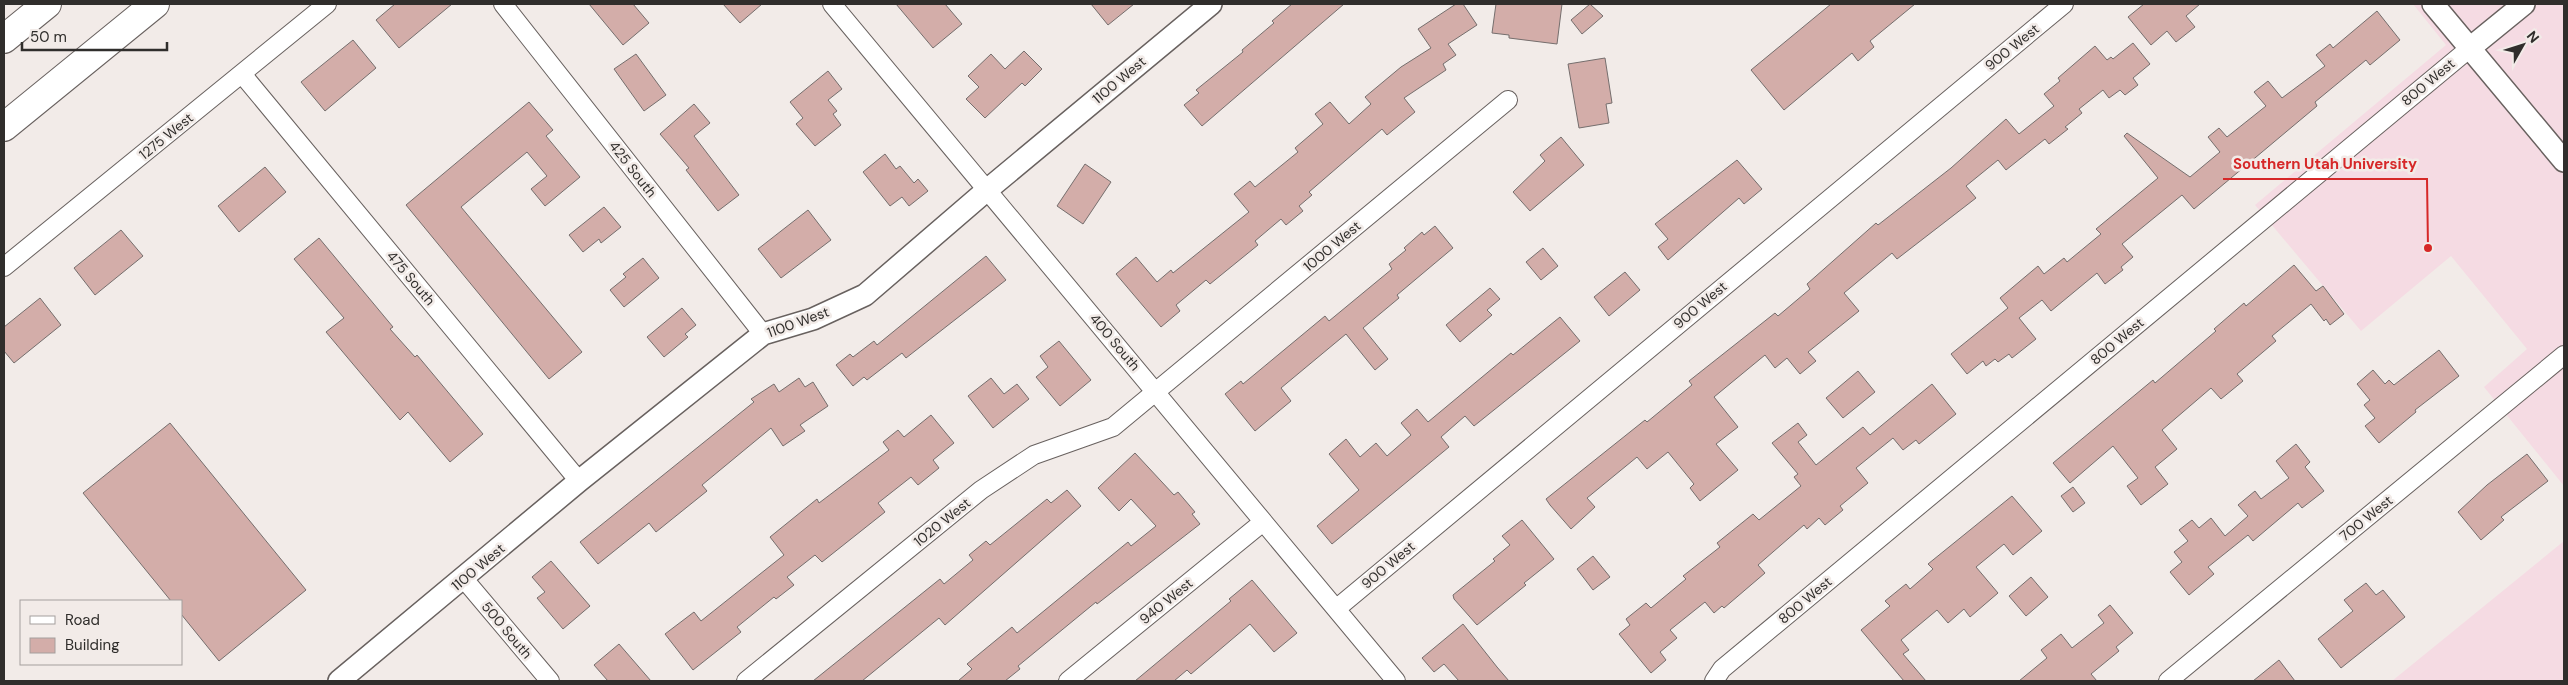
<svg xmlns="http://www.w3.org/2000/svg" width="2568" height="685" viewBox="0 0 2568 685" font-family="'DM Sans',sans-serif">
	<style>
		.education { fill: #f5dbe3 }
		.building { fill: #d3ada9; stroke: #756e6d }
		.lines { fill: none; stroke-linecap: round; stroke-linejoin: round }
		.minor-casing { stroke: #68615f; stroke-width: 20 }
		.tertiary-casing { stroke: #68615f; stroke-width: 24 }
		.motorway-casing { stroke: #68615f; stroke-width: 30 }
		.minor { stroke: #fff; stroke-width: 18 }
		.tertiary { stroke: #fff; stroke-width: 21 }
		.motorway { stroke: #fff; stroke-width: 28 }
		.labels { text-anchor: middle; stroke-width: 5; stroke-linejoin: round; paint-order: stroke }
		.street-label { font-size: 14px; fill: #302e2c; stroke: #f2ebe8 }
		.leader { fill: none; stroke: #d62828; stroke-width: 2 }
		.callout-dot { fill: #d62828; stroke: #f2ebe8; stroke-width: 2 }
		.callout-label { font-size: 15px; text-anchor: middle; font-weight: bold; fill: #d62828; stroke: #f2ebe8; stroke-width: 5; stroke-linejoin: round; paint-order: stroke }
	</style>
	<rect width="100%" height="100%" fill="#f2ebe8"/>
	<path class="education" d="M2413 4H2564V486L2484 387 2527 349 2451 256 2361 331 2255 205 2446 45Z
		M2564 541V681H2392Z"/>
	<path class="building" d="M395 4H452L399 48 376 20Z
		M589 4H633L649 23 623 45Z
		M723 4H762L740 23Z
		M896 4H945L962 24 933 48Z
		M1091 4H1134L1108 25Z
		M1292 4H1344L1202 126 1184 105 1199 93 1196 90 1243 52 1242 50 1274 23 1272 21Z
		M1456 4H1463L1477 25 1448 44 1456 55 1443 64 1446 70 1404 98 1415 112 1387 135 1382 129 1309 192 1312 195 1299 206 1303 211 1286 225 1281 219 1255 241 1258 245 1210 284 1206 280 1176 305 1180 311 1161 327 1116 274 1136 257 1157 282 1171 270 1173 273 1249 212 1234 194 1250 181 1255 187 1298 152 1295 148 1323 124 1315 114 1330 102 1349 124 1371 104 1365 97 1401 67 1431 48 1418 29Z
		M1496 4H1562L1557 44 1509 38V35L1492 33Z
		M1590 4 1603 16 1582 34 1571 20Z
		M1831 4H1915L1870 41 1874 47 1858 61 1852 53 1784 110 1751 70Z
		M2144 4H2200L2186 16 2195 27 2176 42 2167 31 2151 45 2128 17Z
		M2377 11 2400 40 2370 65 2366 60 2315 102 2317 106 2194 209 2182 195 2122 244 2133 257 2121 267 2123 270 2105 284 2097 273 2051 311 2042 300 2019 318 2036 339 2012 358 2009 354 1998 362 1995 359 1986 366 1983 361 1967 374 1951 354 2008 308 2000 298 2038 266 2044 274 2064 258 2067 262 2101 234 2096 229 2158 178 2124 136 2127 133 2190 177 2220 152 2208 137 2219 128 2227 137 2266 106 2254 92 2268 81 2282 98 2325 66 2316 55 2330 44 2333 48Z
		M353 40 376 68 325 111 301 82Z
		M2133 43 2150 64 2133 78 2138 85 2125 95 2120 90 2109 98 2103 90 2079 109 2082 113 2065 127 2068 129 2049 144 2045 139 2006 170 1998 160 1966 186 1976 198 1897 259 1892 253 1844 293 1859 311 1808 352 1816 361 1800 374 1787 358 1775 368 1765 355 1714 397 1738 427 1716 444 1738 470 1700 501 1690 488 1694 484 1668 452 1647 469 1637 457 1587 498 1595 507 1571 529 1550 505 1546 499 1645 420 1647 422 1692 385 1689 381 1775 313 1778 316 1810 289 1807 284 1876 223 1878 225 1951 168 2006 119 2019 134 2054 106 2044 94 2060 81 2058 78 2095 46 2107 60 2111 57 2113 59Z
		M1024 51 1042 69 1025 86 1022 83 985 118 966 99 979 87 968 76 991 54 1005 69Z
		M636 54 666 95 644 111 614 69Z
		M1605 58 1612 103 1606 104 1609 123 1579 128 1568 64Z
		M828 71 842 89 828 100 837 111 833 114 841 125 815 146 796 124 803 118 790 102Z
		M529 102 553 130 546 136 580 177 545 206 531 189 547 176 527 152 461 207 582 352 549 379 406 205Z
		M694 104 710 123 694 136 739 195 718 211 686 170 689 168 660 134Z
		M1561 137 1584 165 1530 211 1513 192 1545 161 1540 155Z
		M885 154 896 169 900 166 914 183 918 179 928 191 909 206 902 197 890 206 863 172Z
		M1737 160 1762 189 1744 204 1739 198 1668 260 1658 247 1668 239 1655 224Z
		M1085 164 1111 182 1083 224 1057 206Z
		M265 167 286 192 239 232 218 206Z
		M604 207 621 227 601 243 599 239 583 252 569 235Z
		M808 210 831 240 781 278 758 249Z
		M1435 226 1453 248 1397 295 1399 298 1363 328 1388 359 1375 370 1346 334 1281 388 1291 401 1255 431 1225 394 1241 381 1243 384 1325 316 1329 321 1392 269 1389 264 1406 250 1404 248 1422 232 1424 235Z
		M121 230 143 256 95 295 74 268Z
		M319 238 393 327 390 329 415 357 417 355 483 434 450 462 408 412 400 420 326 332 344 318 294 259Z
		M1543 248 1558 266 1541 280 1526 262Z
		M986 256 1006 280 906 358 902 353 867 380 864 377 853 386 836 365 850 354 853 357 874 341 877 345Z
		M643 258 659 278 624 307 610 290 626 277 623 274Z
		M2294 265 2316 291 2323 286 2344 314 2330 325 2326 319 2324 321 2311 304 2272 336 2276 341 2237 374 2243 381 2221 399 2211 388 2162 430 2177 449 2155 467 2168 484 2141 505 2127 486 2138 478 2113 446 2070 483 2053 463 2153 380 2155 383 2216 331 2214 329 2244 303 2246 306Z
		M1625 272 1640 290 1609 316 1594 297Z
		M1490 288 1500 299 1487 310 1492 315 1460 342 1446 325Z
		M40 298 61 325 14 363 4 351V327Z
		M682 308 696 325 685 334 688 337 664 357 647 337Z
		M1560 317 1580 341 1474 426 1465 416 1441 437 1449 447 1332 544 1317 526 1359 490 1329 454 1346 439 1360 457 1376 443 1387 456 1411 435 1401 423 1417 409 1428 422 1511 353 1513 355Z
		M1059 341 1091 380 1060 406 1036 377 1048 367 1040 356Z
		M2439 350 2459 376 2415 410 2416 412 2379 443 2365 426 2375 418 2364 405 2370 400 2357 384 2373 370 2385 384 2389 380 2394 385Z
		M1858 371 1875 392 1843 418 1826 398Z
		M799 378 805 387 813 382 828 406 800 425 805 431 783 446 771 428 702 485 707 491 656 532 649 523 598 564 580 542 754 402 751 399 774 384 779 392Z
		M991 378 1004 394 1017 384 1029 399 993 428 968 396Z
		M1932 384 1956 414 1919 444 1916 440 1903 450 1893 438 1856 468 1868 483 1840 506 1843 510 1825 525 1819 518 1807 529 1804 525 1758 565 1765 573 1724 608 1722 606 1714 613 1705 602 1670 630 1677 638 1660 652 1666 660 1651 673 1619 634 1630 625 1626 619 1646 603 1651 608 1686 579 1683 576 1720 547 1717 543 1753 514 1759 520 1801 486 1794 477 1798 474 1772 443 1798 423 1807 435 1798 442 1816 465 1863 427 1870 435Z
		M931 415 954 443 933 460 939 468 918 485 911 477 878 503 885 512 822 562 815 555 787 577 794 585 776 599 774 597 737 627 741 632 693 670 665 634 694 612 701 621 784 555 770 537 817 499 819 503 889 450 883 442 898 430 904 437Z
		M170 423 306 590 219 661 181 614V601H171L83 493Z
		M2296 444 2310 462 2305 467 2324 491 2302 508 2298 503 2253 541 2248 535 2208 567 2214 574 2189 595 2170 572 2182 562 2174 552 2188 541 2179 530 2192 520 2199 528 2211 518 2225 536 2248 516 2238 505 2255 491 2261 499 2289 478 2276 461Z
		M1135 453 1174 495 1178 492 1195 512 1192 514 1200 524 1097 604 1096 602 1018 666 1020 669 1005 681H958L972 669 967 664 1012 627 1017 633 1128 542 1131 546 1156 526 1131 499 1119 511 1098 488Z
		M2527 454 2548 481 2501 517 2504 520 2481 540 2458 512 2487 485Z
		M2073 487 2085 503 2073 512 2061 496Z
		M1067 490 1081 506 945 625 939 618 862 681H813L940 579 944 584 973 560 969 555 986 541 990 545 1047 499 1051 503Z
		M2012 496 2042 531 2013 555 2004 544 1976 567 1998 593 1970 617 1964 609 1948 623 1937 610 1901 640 1909 650 1903 654 1926 681H1904L1861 630 1890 606 1885 601 1906 584 1910 589 1933 569 1928 564Z
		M1522 520 1554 559 1524 583 1526 585 1477 625 1454 599 1453 595 1495 561 1493 559 1510 545 1502 536Z
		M1593 556 1610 577 1593 590 1577 569Z
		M551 561 590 606 563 629 537 598 545 592 532 577Z
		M2031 577 2048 597 2026 616 2009 596Z
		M1252 580 1297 633 1274 652 1250 624 1191 674 1187 670 1174 681H1135L1231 601 1229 599Z
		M2366 583 2376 595 2383 590 2405 617 2341 668 2318 639 2353 611 2344 600Z
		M2110 605 2133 633 2116 647 2119 651 2091 674 2097 681H2019L2047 658 2041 650 2061 634 2072 648 2104 623 2098 615Z
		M1463 624 1497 667 1509 681H1459L1444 664 1434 672 1422 658Z
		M619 644 651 681H608L594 665Z
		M2279 660 2295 681H2253Z"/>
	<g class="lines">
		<g class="minor-casing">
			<path id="minor" d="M503 4 763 334
				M832 4 1396 681
				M242 74 579 481
				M4 267 327 4
				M464 579 550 681
				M1336 609 2064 4
				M746 681 981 490 1034 455 1113 427 1508 100
				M1068 681 1263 522
				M1714 681 1722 669 2470 48
				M2168 681 2564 355"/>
		</g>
		<g class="tertiary-casing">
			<path id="tertiary" d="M2433 4 2564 161
				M2470 48 2524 4
				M339 681 579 481 763 334 813 319 865 295 987 190 1211 4"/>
		</g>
		<g class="motorway-casing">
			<path id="motorway" d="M4 39 47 4
				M4 127 155 4"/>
		</g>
		<use href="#minor" class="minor"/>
		<use href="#tertiary" class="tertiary"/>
		<use href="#motorway" class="motorway"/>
	</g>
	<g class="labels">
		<g class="street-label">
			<text transform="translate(2012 47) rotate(-39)" y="5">900 West</text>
			<text transform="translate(1119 80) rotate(-40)" y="5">1100 West</text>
			<text transform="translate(2428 82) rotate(-40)" y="5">800 West</text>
			<text transform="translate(166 136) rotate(-39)" y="5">1275 West</text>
			<text transform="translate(633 169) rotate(52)" y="5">425 South</text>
			<text transform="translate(1332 246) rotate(-40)" y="5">1000 West</text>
			<text transform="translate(411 278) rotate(50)" y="5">475 South</text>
			<text transform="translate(1700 305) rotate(-40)" y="5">900 West</text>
			<text transform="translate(798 322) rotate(-20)" y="5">1100 West</text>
			<text transform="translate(2117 341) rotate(-40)" y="5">800 West</text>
			<text transform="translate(1115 342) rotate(50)" y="5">400 South</text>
			<text transform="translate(2366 518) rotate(-39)" y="5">700 West</text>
			<text transform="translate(942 522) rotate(-39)" y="5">1020 West</text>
			<text transform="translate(1388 565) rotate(-40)" y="5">900 West</text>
			<text transform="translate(478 567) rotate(-40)" y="5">1100 West</text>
			<text transform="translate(1805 600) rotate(-40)" y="5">800 West</text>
			<text transform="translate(1166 601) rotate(-39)" y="5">940 West</text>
			<text transform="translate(507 630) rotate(50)" y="5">500 South</text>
		</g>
	</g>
	<path class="leader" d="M2428 248L2427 179H2223"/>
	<circle class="callout-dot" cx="2428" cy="248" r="5"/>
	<g class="callout-label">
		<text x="2325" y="169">Southern Utah University</text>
	</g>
	<rect width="2568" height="685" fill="none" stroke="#302e2c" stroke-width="10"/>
	<rect x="20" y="600" width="162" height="65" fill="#f2ebe8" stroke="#a49f9d"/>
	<rect x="30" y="616" width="25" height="8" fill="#ffffff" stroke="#a49f9d"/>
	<text x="65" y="625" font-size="15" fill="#302e2c">Road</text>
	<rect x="30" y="638" width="25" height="15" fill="#d3ada9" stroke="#a49f9d"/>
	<text x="65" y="650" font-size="15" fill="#302e2c">Building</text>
	<g transform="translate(2523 45) rotate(51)" stroke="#f2ebe8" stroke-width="4" paint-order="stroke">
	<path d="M0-4L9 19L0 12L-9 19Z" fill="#302e2c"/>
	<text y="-8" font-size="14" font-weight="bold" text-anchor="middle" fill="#302e2c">N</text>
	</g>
	<path d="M22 42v8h145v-8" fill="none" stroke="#302e2c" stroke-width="2.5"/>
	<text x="30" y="42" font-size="15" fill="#302e2c" stroke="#f2ebe8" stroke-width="4" paint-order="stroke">50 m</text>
</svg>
